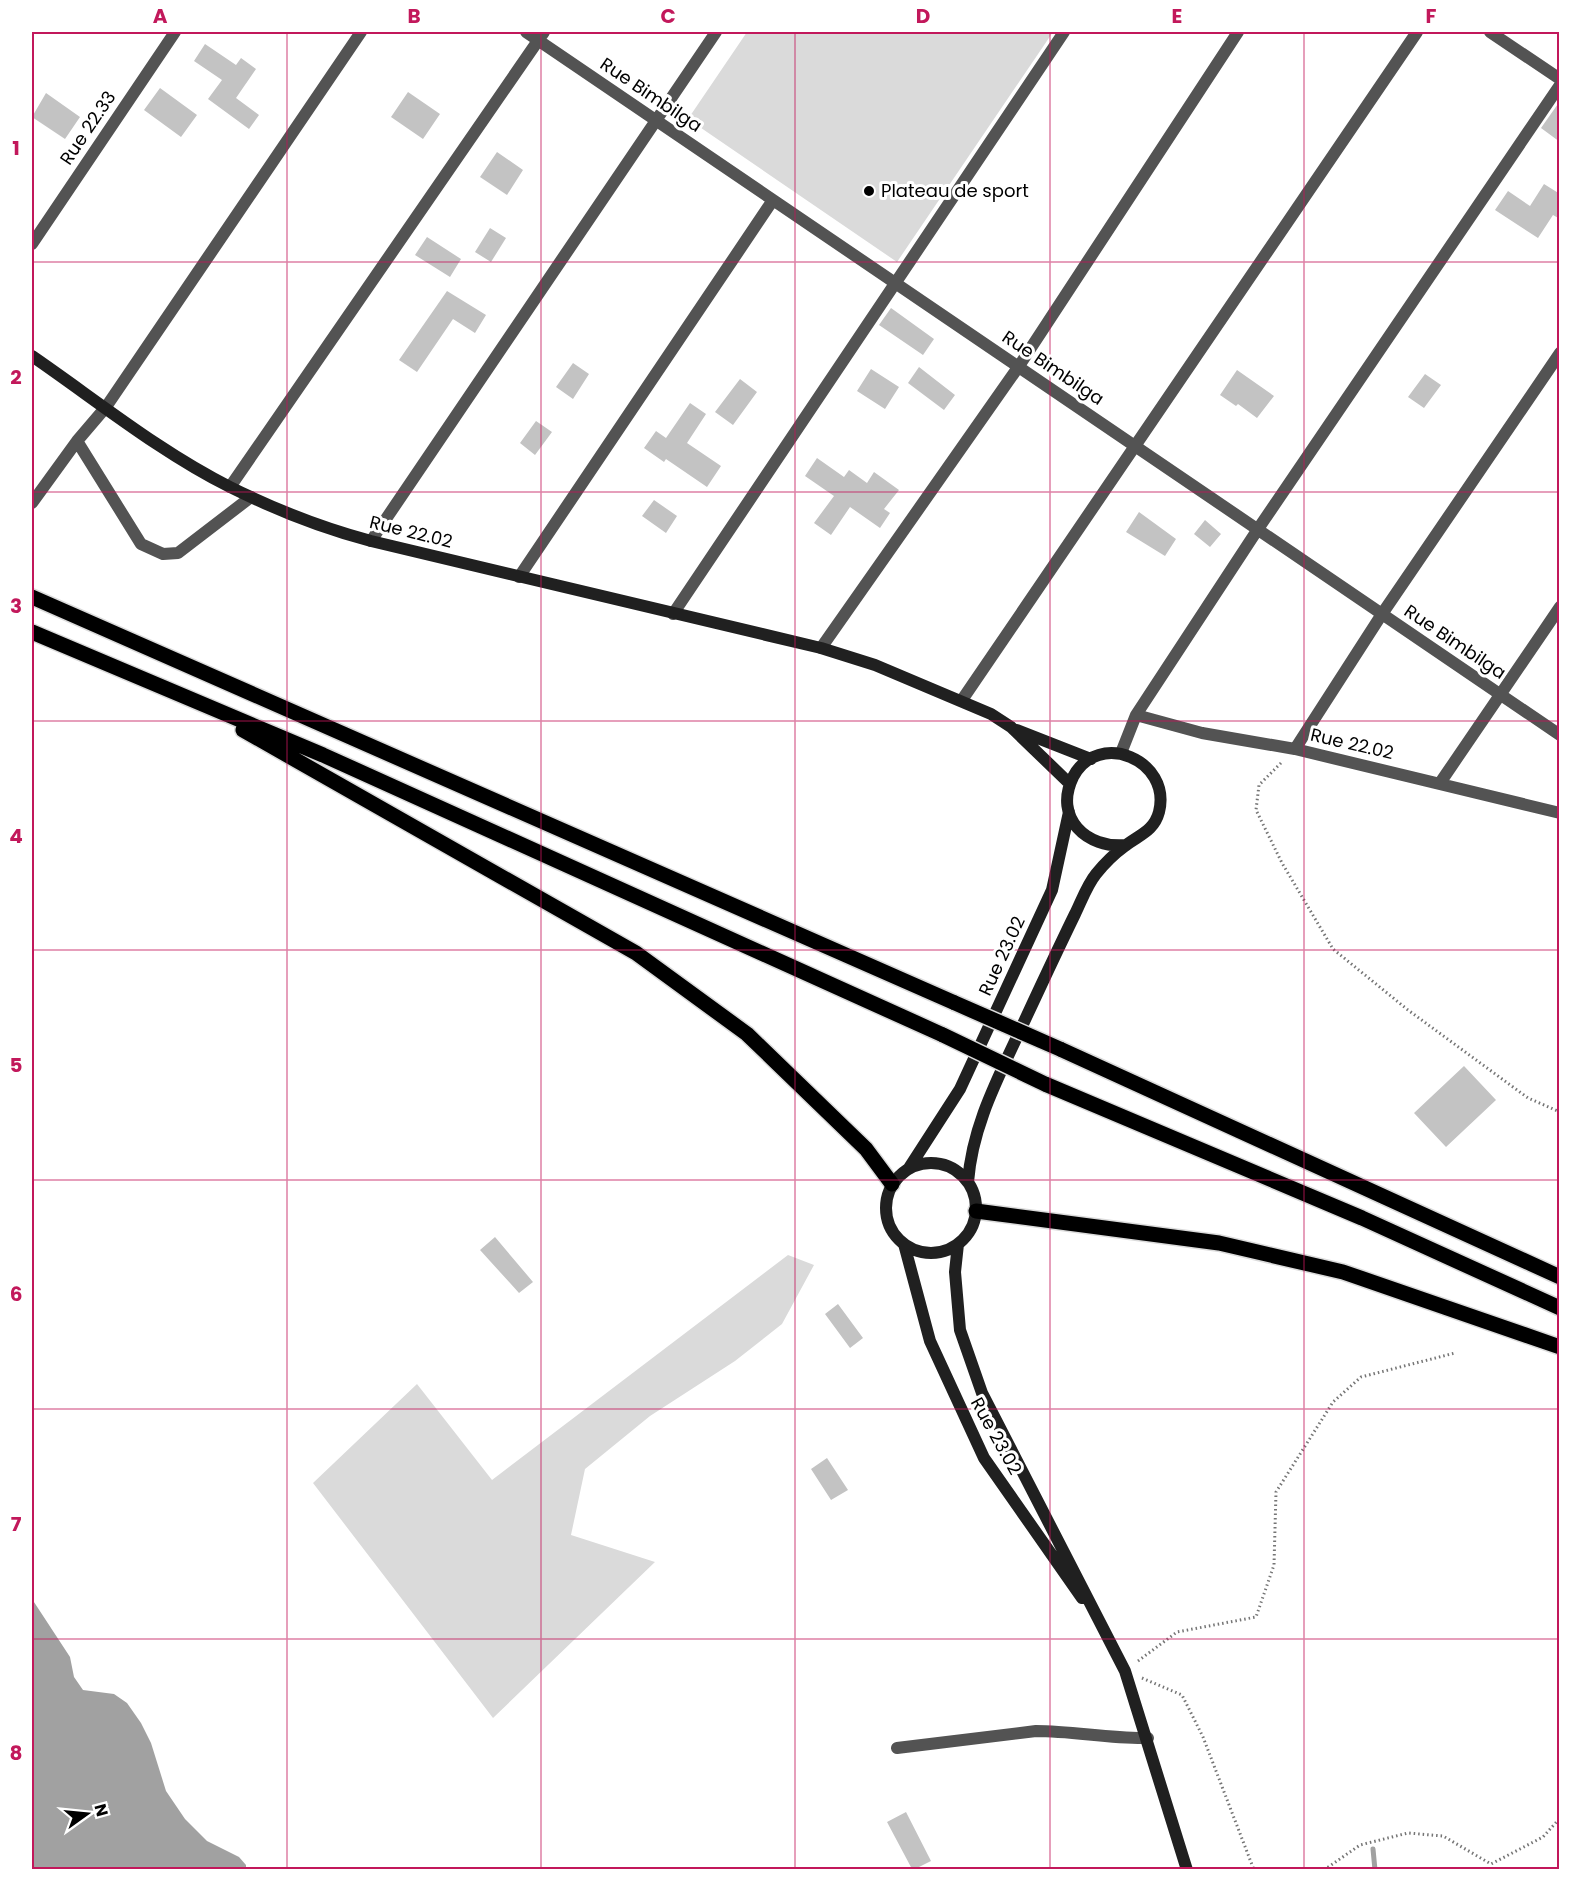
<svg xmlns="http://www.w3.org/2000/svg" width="1591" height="1901" viewBox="0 0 1591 1901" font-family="Poppins,sans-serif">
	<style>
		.green { fill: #dadada }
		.water { fill: #a1a1a1 }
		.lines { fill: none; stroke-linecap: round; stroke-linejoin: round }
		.stream { stroke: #a1a1a1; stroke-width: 5 }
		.building { fill: #c3c3c3 }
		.primary-casing { stroke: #dbdbdb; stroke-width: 18 }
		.path { stroke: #757575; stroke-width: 3; stroke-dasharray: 1.5 3; stroke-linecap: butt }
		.street { stroke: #535353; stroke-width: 12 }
		.secondary { stroke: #202020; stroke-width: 12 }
		.primary { stroke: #000; stroke-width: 15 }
		.primary-bridge-casing { stroke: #dbdbdb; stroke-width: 18; stroke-linecap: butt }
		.primary-bridge { stroke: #000; stroke-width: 15 }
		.grid { fill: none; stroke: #c2185b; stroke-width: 1.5; stroke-opacity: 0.55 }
		.poi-dot { fill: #000; stroke: #fff; stroke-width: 2 }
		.labels { text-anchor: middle; stroke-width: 6; stroke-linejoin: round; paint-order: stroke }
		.street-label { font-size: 18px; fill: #000; stroke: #fff }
		.poi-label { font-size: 18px; fill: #000; stroke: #fff; text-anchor: start }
		.neatline { fill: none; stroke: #c2185b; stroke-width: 2 }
		.grid-label { font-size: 20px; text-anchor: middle; font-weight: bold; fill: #c2185b }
	</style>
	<rect width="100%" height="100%" fill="#fff"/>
	<path class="green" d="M747 32H1053L897 262 688 119Z
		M788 1255 814 1265 782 1324 735 1361 650 1416 585 1469 571 1535 655 1562 493 1718 313 1483 417 1384 492 1480Z"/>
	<path class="water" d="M32 1599 70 1657 74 1677 83 1690 114 1694 127 1703 141 1723 151 1743 166 1791 185 1819 207 1841 239 1857 246 1865V1869H32Z"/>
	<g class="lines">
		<path class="stream" d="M1373 1849 1375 1870"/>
	</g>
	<path class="building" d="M205 44 236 65 241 58 256 69 236 98 259 115 249 129 208 99 222 80 194 61Z
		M160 88 197 115 181 137 144 110Z
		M408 92 440 114 423 139 391 117Z
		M46 93 80 117 65 139 32 117Z
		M1560 101V142L1541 128Z
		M497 152 523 170 507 195 480 177Z
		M1544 184 1560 194V219L1553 215 1538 238 1495 210 1508 191 1530 206Z
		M490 228 506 238 491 262 475 252Z
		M427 237 461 259 450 277 415 255Z
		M447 291 486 315 475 333 453 319 417 372 399 360Z
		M891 308 934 339 923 355 879 325Z
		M573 363 589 374 573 399 556 387Z
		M919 367 955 395 944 410 908 383Z
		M871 369 899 387 885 409 857 391Z
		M1237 370 1274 396 1257 418 1238 404 1236 406 1220 395Z
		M1425 374 1441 385 1424 408 1408 397Z
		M740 379 757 392 733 425 715 412Z
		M690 403 706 414 687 443 721 466 707 487 666 459 664 462 644 448 656 431 666 438Z
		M536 421 552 432 535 455 520 443Z
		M817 458 844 477 849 470 867 483 874 472 899 490 884 509 890 513 880 528 850 507 831 535 814 523 834 496 805 476Z
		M654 500 677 516 666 533 642 516Z
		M1139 512 1176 539 1165 556 1126 532Z
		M1205 520 1221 534 1210 547 1194 534Z
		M1464 1066 1496 1100 1446 1147 1414 1113Z
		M495 1237 533 1282 519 1293 480 1250Z
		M838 1304 863 1338 850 1348 825 1314Z
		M827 1458 848 1490 831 1500 811 1469Z
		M906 1812 931 1861 915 1869H912L887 1822Z"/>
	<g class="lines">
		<g class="primary-casing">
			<path id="primary" d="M32 597 955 1003
				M32 632 323 755 943 1035
				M243 730 636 953 747 1034 866 1149 892 1184
				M1060 1049 1560 1277
				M1045 1084 1362 1218 1560 1308
				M976 1211 1219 1243 1343 1272 1560 1347"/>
		</g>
		<path class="path" d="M1281 763 1259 785 1256 810 1282 863 1333 949 1408 1010 1528 1098 1560 1112
			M1138 1661 1177 1632 1256 1617 1274 1565 1276 1492 1333 1402 1361 1377 1455 1353
			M1142 1678 1182 1695 1203 1737 1254 1870
			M1324 1870 1360 1845 1408 1833 1443 1836 1491 1864 1543 1837 1560 1818"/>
		<path class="street" d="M526 32 1560 735
			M1490 32 1560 79
			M32 244 175 32
			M77 441 141 544 163 554 178 553 251 497
			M230 487 544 32
			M32 503 77 441 106 407 361 32
			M371 541 716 32
			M519 577 773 200
			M673 614 1064 32
			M821 648 1019 366 1238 32
			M962 700 1417 32
			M1136 715 1202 733 1295 749 1560 813
			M1295 749 1382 614 1560 353
			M1121 753 1136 715 1258 529 1560 85
			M1440 783 1560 607
			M897 1748 1036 1731C1074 1731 1110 1739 1148 1738"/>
		<path class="secondary" d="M32 356C96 400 160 452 230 487 276 510 322 528 371 541L821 648 875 665 991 714 1011 727 1070 784
			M1017 730 1091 759
			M886 1208a45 45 0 1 1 90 0a45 45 0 1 1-90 0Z
			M909 1168 960 1089 1052 890 1069 812
			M968 1182C972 1129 995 1084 1017 1037 1036 996 1055 955 1075 914 1081 902 1087 885 1096 874 1104 864 1114 854 1125 846 1139 835 1154 831 1159 812 1172 760 1098 729 1073 777 1053 818 1087 849 1126 845
			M904 1244 930 1341 984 1458 1082 1598
			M958 1244 955 1272 960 1330 982 1393 1125 1671 1187 1870"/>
		<use href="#primary" class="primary"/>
		<g class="primary-bridge-casing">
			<path id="primary-bridge" d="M955 1003 1060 1049
				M943 1035 1045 1084"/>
		</g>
		<use href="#primary-bridge" class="primary-bridge"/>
	</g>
	<path class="grid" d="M287 32V1870M541 32V1870M795 32V1870M1050 32V1870M1304 32V1870M32 262H1560M32 492H1560M32 721H1560M32 950H1560M32 1180H1560M32 1409H1560M32 1639H1560"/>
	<circle class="poi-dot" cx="869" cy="191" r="6"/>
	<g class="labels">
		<g class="street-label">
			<text transform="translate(651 95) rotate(34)" y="6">Rue Bimbilga</text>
			<text transform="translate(88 128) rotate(-56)" y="6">Rue 22.33</text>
			<text transform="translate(1053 368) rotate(34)" y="6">Rue Bimbilga</text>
			<text transform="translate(411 532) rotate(14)" y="6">Rue 22.02</text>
			<text transform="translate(1455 642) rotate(34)" y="6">Rue Bimbilga</text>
			<text transform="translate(1352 744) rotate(13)" y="6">Rue 22.02</text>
			<text transform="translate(1002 956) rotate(-65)" y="6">Rue 23.02</text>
			<text transform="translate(996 1436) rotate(61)" y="6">Rue 23.02</text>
		</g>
		<g class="poi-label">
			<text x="881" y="197">Plateau de sport</text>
		</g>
	</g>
	<rect width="1591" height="1901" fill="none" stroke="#ffffff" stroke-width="66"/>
	<g transform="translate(87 1814) rotate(75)" stroke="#ffffff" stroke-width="4.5" paint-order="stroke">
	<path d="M0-4.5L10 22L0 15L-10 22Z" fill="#000000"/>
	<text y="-9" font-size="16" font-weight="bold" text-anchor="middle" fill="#000000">N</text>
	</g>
	<rect x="33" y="33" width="1525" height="1835" class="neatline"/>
	<g class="grid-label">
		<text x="160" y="23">A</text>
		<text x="414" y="23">B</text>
		<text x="668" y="23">C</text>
		<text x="923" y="23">D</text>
		<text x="1177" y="23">E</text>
		<text x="1431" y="23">F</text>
		<text x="16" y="155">1</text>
		<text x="16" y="384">2</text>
		<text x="16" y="613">3</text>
		<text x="16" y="843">4</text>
		<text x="16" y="1072">5</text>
		<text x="16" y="1301">6</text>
		<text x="16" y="1531">7</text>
		<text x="16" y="1760">8</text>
	</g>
</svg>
